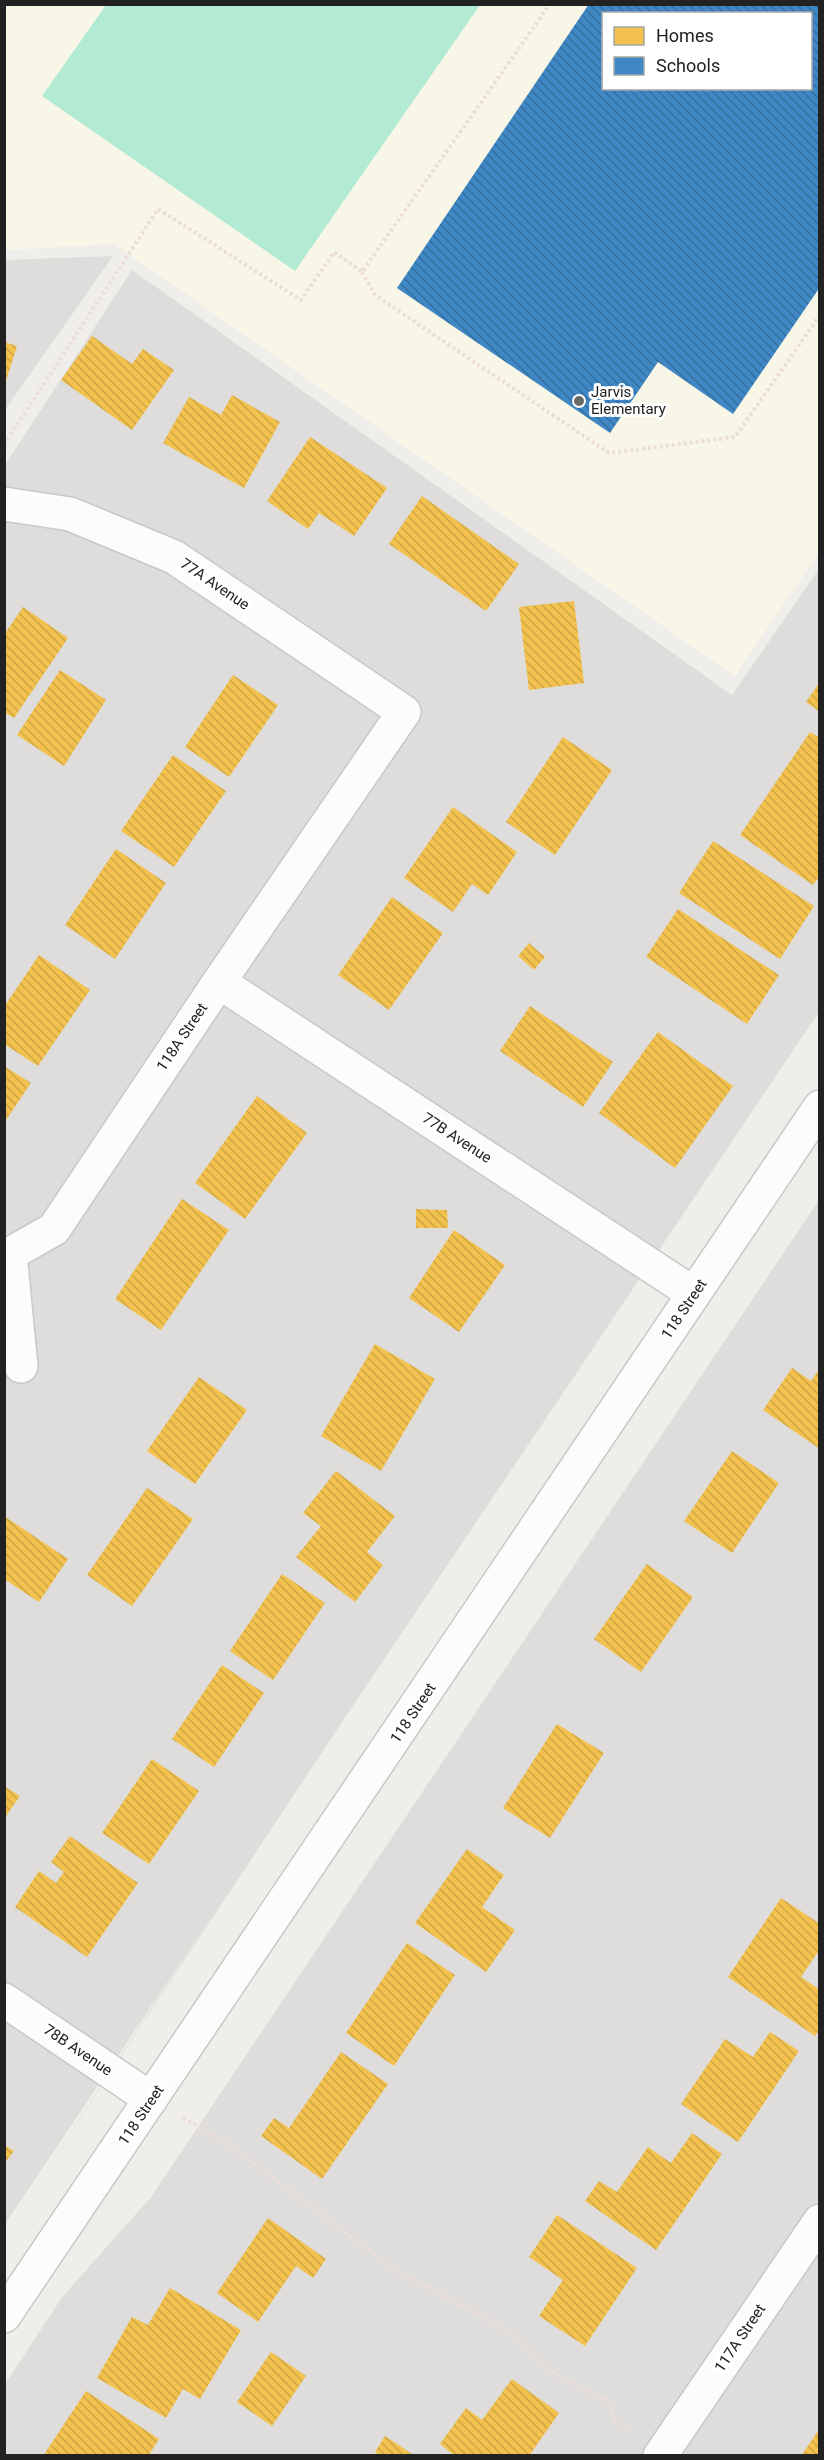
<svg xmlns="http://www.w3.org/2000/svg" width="824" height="2460" viewBox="0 0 824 2460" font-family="Roboto,sans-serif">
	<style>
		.residential { fill: #dfdddb }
		.education { fill: #f8f7e7; fill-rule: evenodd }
		.pitch { fill: #b2ead3 }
		.homes { fill: url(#homes-back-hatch) }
		.schools { fill: url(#schools-back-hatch); fill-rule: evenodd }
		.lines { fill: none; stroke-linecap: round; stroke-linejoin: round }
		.minor-casing { stroke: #c8c8c6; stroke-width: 36 }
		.path { stroke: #edddda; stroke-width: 4; stroke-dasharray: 3 3; stroke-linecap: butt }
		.minor { stroke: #fdfcfc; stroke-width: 33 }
		.poi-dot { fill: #696967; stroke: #fff; stroke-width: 2 }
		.labels { text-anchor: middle; stroke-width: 6; stroke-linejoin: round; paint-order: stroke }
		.poi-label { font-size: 15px; fill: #212121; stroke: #fff; text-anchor: start }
		.street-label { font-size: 15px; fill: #212121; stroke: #fff }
	</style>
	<defs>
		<pattern id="homes-back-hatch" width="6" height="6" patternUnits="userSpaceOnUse" patternTransform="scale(1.5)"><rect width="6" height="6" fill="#f2c14e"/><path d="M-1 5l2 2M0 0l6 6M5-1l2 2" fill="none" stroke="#cfa644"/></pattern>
		<pattern id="schools-back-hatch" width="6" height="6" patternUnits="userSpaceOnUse" patternTransform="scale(1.5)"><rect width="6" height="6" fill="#3f88c5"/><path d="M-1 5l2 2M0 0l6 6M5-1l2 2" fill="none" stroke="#346fa0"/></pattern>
	</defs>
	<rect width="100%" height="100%" fill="#f0eeea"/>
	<path class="residential" d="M113 256 5 410V260Z
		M132 270 732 695 819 569V1012L344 1719 5 2232 224 1898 5 2224V465Z
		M819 1200V2455L5 2456V2384L63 2296 151 2197Z"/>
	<path class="education" d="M5 5H819V552L735 676 114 244 5 250ZM604 14H810V88H604Z"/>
	<path class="pitch" d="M106 5V4L480 5 295 271 42 96Z"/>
	<path class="homes" d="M92 336 132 364 143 349 174 370 132 430 61 380Z
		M4 342 17 346 5 384H4Z
		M232 395 280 422 244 488 163 443 189 397 221 415Z
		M310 437 387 488 354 536 319 513 308 529 267 501Z
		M422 496 519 564 486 611 389 544Z
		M574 601 584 683 529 690 519 607Z
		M23 607 68 638 14 718 4 712V635Z
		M60 670 106 700 64 766 17 735Z
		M233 675 278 705 229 777 185 747Z
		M820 682V712L806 702Z
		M810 732 820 738V876L813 885 740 835Z
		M563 737 612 770 555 855 506 822Z
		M173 755 226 791 174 867 121 831Z
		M453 807 517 852 488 895 472 884 453 912 404 878Z
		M713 841 814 906 780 959 679 893Z
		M116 849 166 883 115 959 65 925Z
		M392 897 443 933 389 1010 338 975Z
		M678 909 779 975 747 1024 646 957Z
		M529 943 545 957 534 970 518 956Z
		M39 955 90 990 38 1066 4 1044V1007Z
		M530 1006 613 1062 583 1107 500 1051Z
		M658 1032 733 1086 675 1168 599 1113Z
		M4 1066 31 1083 4 1123Z
		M257 1096 307 1133 245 1219 195 1183Z
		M182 1199 229 1230 161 1330 115 1299Z
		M416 1209 447 1210 448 1228H416Z
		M454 1230 505 1265 459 1332 409 1298Z
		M375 1344 435 1379 381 1471 321 1436Z
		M792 1368 811 1381 820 1368V1449L763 1410Z
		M199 1377 247 1410 195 1484 147 1451Z
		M732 1451 779 1483 732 1553 684 1521Z
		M336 1471 395 1516 367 1552 383 1565 355 1602 296 1557 321 1526 303 1513Z
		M147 1488 193 1519 132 1606 87 1575Z
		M4 1516 68 1559 39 1602 4 1579Z
		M647 1564 693 1597 641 1672 594 1639Z
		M282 1574 325 1603 273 1680 230 1651Z
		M222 1665 264 1693 214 1767 172 1739Z
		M557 1724 604 1753 550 1838 503 1808Z
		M152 1759 199 1791 149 1864 102 1833Z
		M4 1786 20 1796 4 1819Z
		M70 1836 138 1883 87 1957 15 1907 39 1871 56 1883 64 1872 51 1862Z
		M467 1849 504 1875 482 1907 515 1930 486 1972 415 1923Z
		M781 1898 820 1924V1949L801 1977 820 1990V2029L815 2036 728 1977Z
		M407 1943 455 1975 394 2066 346 2033Z
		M770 2032 799 2051 738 2142 681 2104 725 2039 753 2057Z
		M341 2052 388 2084 322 2179 261 2136 274 2118 289 2128Z
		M692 2133 722 2154 656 2250 585 2201 599 2181 617 2192 648 2147 671 2163Z
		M4 2145 14 2151 4 2164Z
		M557 2215 637 2268 585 2346 539 2316 563 2280 529 2257Z
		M268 2218 326 2259 313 2278 296 2266 258 2322 217 2293Z
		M170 2288 241 2330 200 2399 183 2389 166 2418 97 2378 132 2317 148 2325Z
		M271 2352 306 2376 272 2426 237 2402Z
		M512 2379 559 2413 529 2456H455L440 2444 466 2408 482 2420Z
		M86 2391 159 2439 148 2456H43Z
		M820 2428V2456H801Z
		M385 2436 415 2456H380L375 2452Z"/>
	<path class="schools" d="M589 4H820V287L733 414 658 362 610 433 397 288ZM604 14H810V88H604Z"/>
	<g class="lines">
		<g class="minor-casing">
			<path id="minor" d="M4 504 70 514 174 557 404 712 219 982 54 1229 10 1254
				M219 982 694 1294
				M10 1254 21 1366
				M4 2000 151 2099
				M4 2316 820 1107
				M660 2456 820 2221"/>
		</g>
		<path class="path" d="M362 272 375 295 609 453 735 437 820 315
			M4 445 158 209 301 300 334 252 362 272 550 4
			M183 2118 228 2144 391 2267 513 2334 547 2369 610 2402 615 2421 633 2432"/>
		<use href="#minor" class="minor"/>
	</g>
	<circle class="poi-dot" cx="579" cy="401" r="6"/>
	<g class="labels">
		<g class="poi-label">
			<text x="591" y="397">Jarvis<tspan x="591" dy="17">Elementary</tspan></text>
		</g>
		<g class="street-label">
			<text transform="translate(215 584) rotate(34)" y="5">77A Avenue</text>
			<text transform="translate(182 1037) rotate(-56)" y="5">118A Street</text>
			<text transform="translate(457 1138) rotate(33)" y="5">77B Avenue</text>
			<text transform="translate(684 1309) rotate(-56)" y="5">118 Street</text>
			<text transform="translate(413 1713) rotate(-56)" y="5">118 Street</text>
			<text transform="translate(78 2050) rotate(34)" y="5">78B Avenue</text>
			<text transform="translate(141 2115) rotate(-56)" y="5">118 Street</text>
			<text transform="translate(740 2338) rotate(-56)" y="5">117A Street</text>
		</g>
	</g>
	<rect width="824" height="2460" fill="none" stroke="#212121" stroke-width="12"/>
	<rect x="602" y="12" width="210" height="78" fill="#ffffff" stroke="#a6a6a6" stroke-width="1.5"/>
	<rect x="614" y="27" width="30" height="18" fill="#f2c14e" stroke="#a6a6a6" stroke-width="1.5"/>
	<text x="656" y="42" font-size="18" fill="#212121">Homes</text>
	<rect x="614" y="57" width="30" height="18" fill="#3f88c5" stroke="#a6a6a6" stroke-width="1.5"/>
	<text x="656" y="72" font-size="18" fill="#212121">Schools</text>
</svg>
